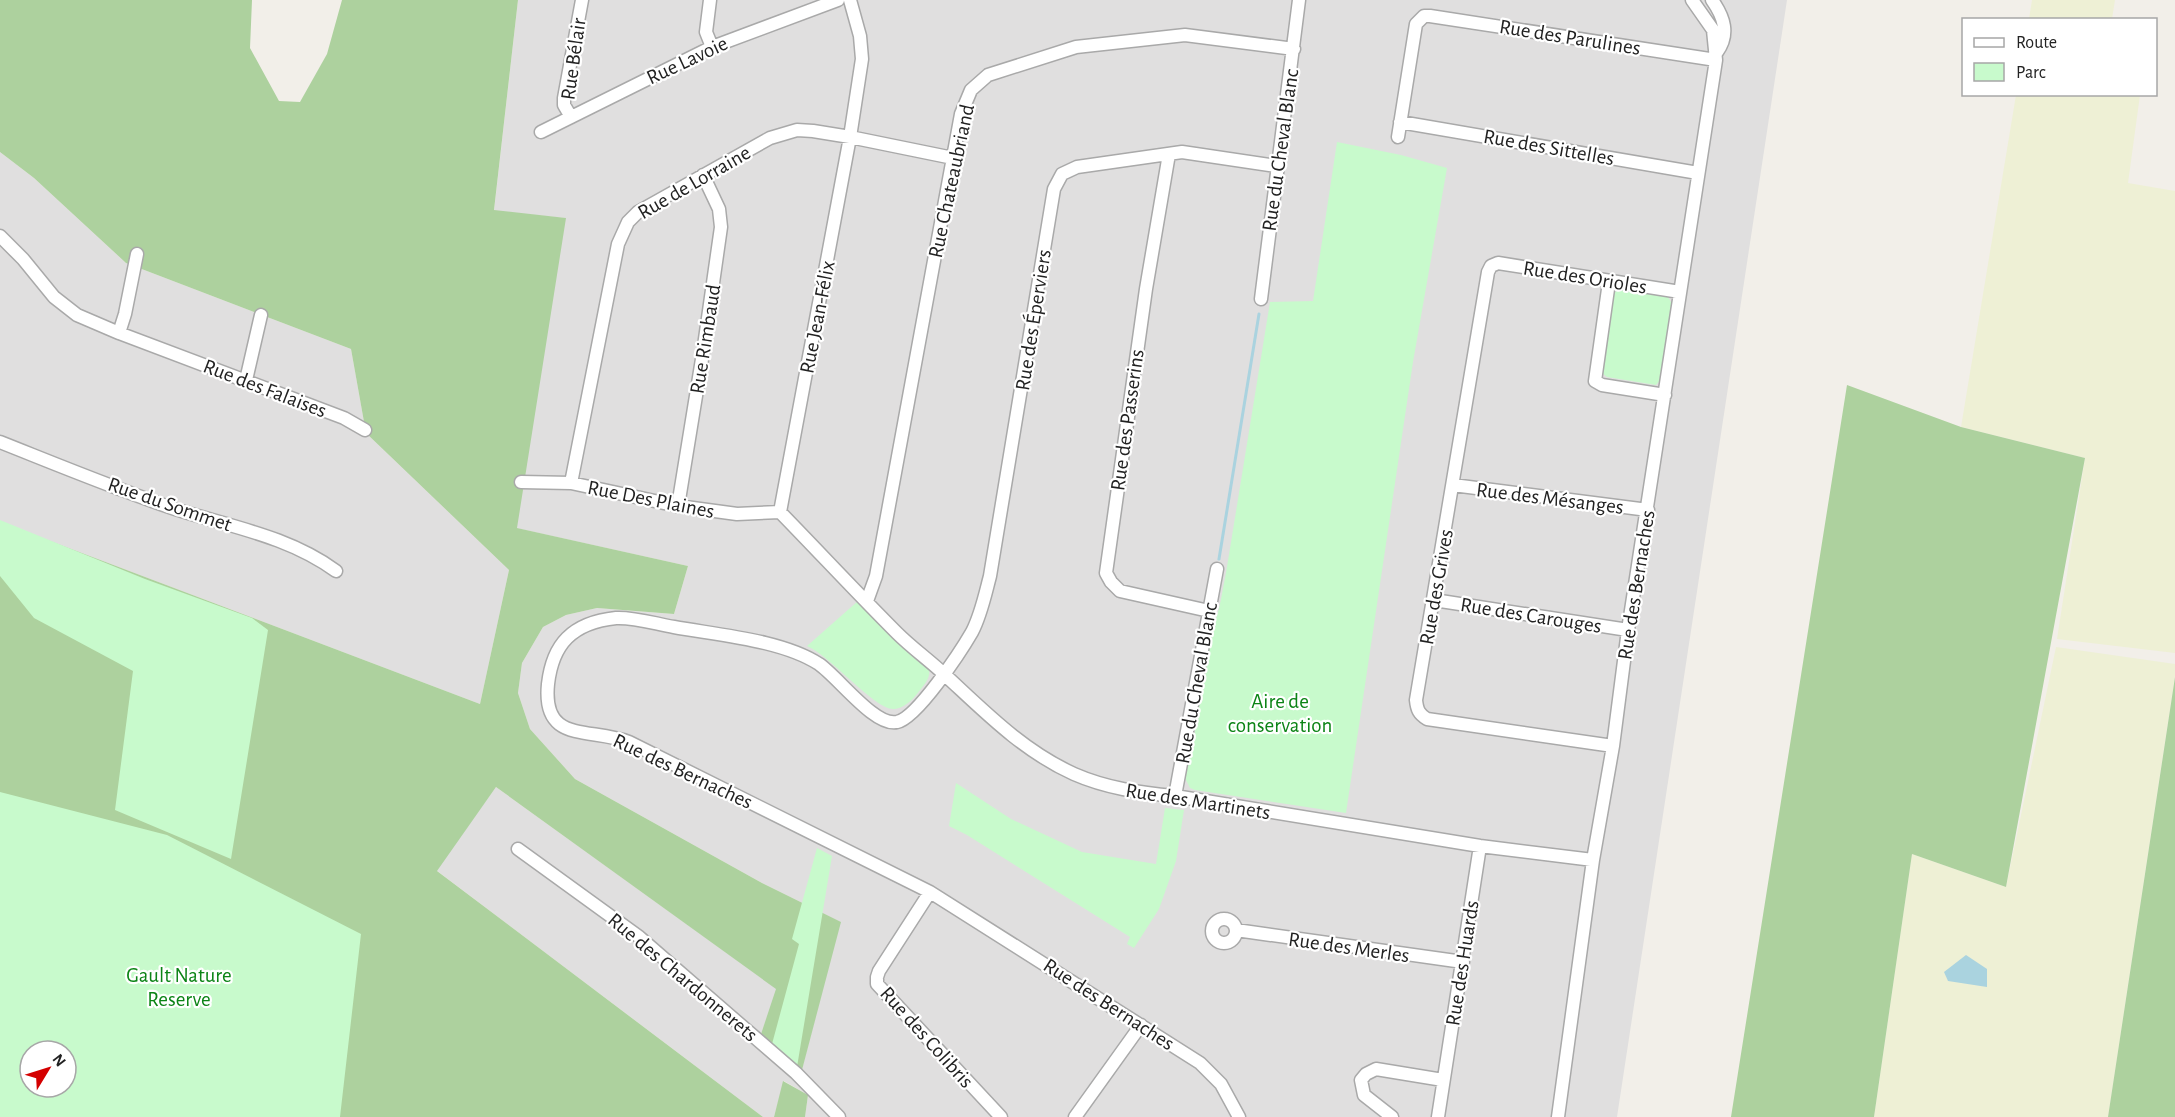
<svg xmlns="http://www.w3.org/2000/svg" width="2175" height="1117" viewBox="0 0 2175 1117" font-family="'Alegreya Sans',sans-serif">
	<style>
		.residential { fill: #e0dfdf }
		.farmland { fill: #eef0d5 }
		.forest { fill: #add19e; fill-rule: evenodd }
		.park { fill: #c8facc; fill-rule: evenodd }
		.water { fill: #aad3df }
		.lines { fill: none; stroke-linecap: round; stroke-linejoin: round }
		.stream { stroke: #aad3df; stroke-width: 3 }
		.minor-casing { stroke: #a9a9a9; stroke-width: 15 }
		.minor { stroke: #fff; stroke-width: 12 }
		.labels { text-anchor: middle; stroke-width: 4.5; stroke-linejoin: round; paint-order: stroke }
		.street-label { font-size: 21px; fill: #222; stroke: #fff }
		.park-label { font-size: 21px; fill: #0c8416; stroke: #fff }
	</style>
	<rect width="100%" height="100%" fill="#f2efe9"/>
	<path class="residential" d="M518 0H1787L1617 1117H805L808 1095 784 1081 774 1117H763L436 870 496 787 777 989 761 1034 802 1069 840 922 762 883 575 779 530 729 518 693 522 663 543 627 566 615 597 608 674 614 688 566 516 528 565 218 494 211Z
		M0 152 34 178 126 263 351 349 366 433 509 570 480 704 0 522Z"/>
	<path class="farmland" d="M2032 0H2115L2112 19H2029Z
		M2016 95H2140L2128 183 2175 191V653L2057 639 2085 458 1961 427Z
		M2056 647 2175 664V676L2108 1117H1874L1912 854 2006 887Z"/>
	<path class="forest" d="M0 0H252L250 48 279 101 300 102 327 54 342 0H518L494 210 566 218 517 528 688 566 674 614 597 608 566 615 543 627 522 663 518 693 530 729 575 779 762 883 841 922 802 1070 761 1034 776 989 496 787 437 871 763 1117H0V522L480 704 509 570 366 433 351 349 126 263 34 178 0 152ZM30 1051H66V1087H30Z
		M1847 385 1961 427 2085 458 2006 887 1912 854 1874 1117H1731Z
		M2175 677V1117H2108Z
		M783 1081 808 1095 805 1117H774Z"/>
	<path class="park" d="M1337 142 1401 155 1447 168 1413 362 1346 813 1195 790 1190 788 1185 778 1197 721 1209 639 1219 609 1226 573 1270 302 1313 301Z
		M1618 289 1668 297 1672 304 1662 378 1656 385 1607 377 1602 373 1612 296Z
		M0 520 145 579 252 618 268 630 231 859 115 810 133 671 34 618 0 576Z
		M858 601 894 640 929 669C931 679 923 686 917 694 912 700 903 709 894 709 875 710 832 657 807 646Z
		M956 783 1011 819 1082 852 1156 864 1165 808 1184 810 1176 861 1159 909 1134 948 1127 944 1130 937 967 835 949 826Z
		M0 792 167 835 361 934 340 1117H0ZM30 1051H66V1087H30Z
		M817 848 832 856 797 1067 772 1044 799 944 792 939Z"/>
	<path class="water" d="M1966 955 1987 969V987L1948 981 1944 972Z"/>
	<g class="lines">
		<path class="stream" d="M1219 559 1259 314"/>
		<g class="minor-casing">
			<path id="minor" d="M710 0 706 32 712 47
				M1712 0C1724 17 1730 34 1717 52
				M571 117 564 105V98L582 0
				M1400 122 1698 173
				M541 132 712 47 838 0
				M1398 137 1416 24 1424 16H1430L1716 60
				M1169 154 1146 289 1106 573 1111 582 1120 591 1209 611
				M0 236 23 259 54 297 77 315 119 333 344 418 365 430
				M1609 282 1595 381 1602 385 1665 395
				M1261 299 1299 0
				M119 333 125 314 137 254
				M246 380 261 315
				M0 442C58 465 116 489 175 509 231 527 288 536 336 571
				M521 482 571 483 678 506 737 514 780 512
				M571 483 618 244 628 222 638 212 770 138 797 130 813 131 850 137 953 158
				M1453 485 1648 510
				M678 506 703 353 721 227 719 209 703 175
				M780 512C819 552 857 593 897 633 912 648 929 660 945 675 985 712 1023 751 1074 774 1106 788 1140 793 1175 796L1480 846 1593 860
				M780 512 850 137 862 59 860 36 850 0
				M1434 600 1628 630
				M867 601 876 576 961 114 971 90 988 75 1076 47 1185 35 1294 49
				M1613 746 1427 719C1419 714 1417 710 1416 700L1488 272 1491 266 1498 263 1680 292
				M1175 796 1217 569
				M518 849 638 936 796 1073 839 1117
				M930 892 879 971 877 977V984L1001 1117
				M1212 931a12 12 0 1 1 24 0a12 12 0 1 1-24 0Z
				M1236 930 1463 962
				M1075 1117 1141 1025
				M1239 1117 1221 1084 1200 1063 930 892 629 742C589 727 542 744 548 684 550 667 555 650 567 638 580 625 597 620 616 618 634 617 656 624 674 627 718 635 782 640 819 664 838 677 875 727 897 722 917 718 961 651 972 632 981 615 985 595 990 576L1054 189 1062 174 1077 167 1182 152 1276 166
				M1392 1117 1364 1095 1361 1080 1366 1074 1376 1069 1443 1080
				M1438 1117 1480 846
				M1558 1117 1593 860 1613 746 1628 630 1716 60 1713 30 1692 0"/>
		</g>
		<use href="#minor" class="minor"/>
	</g>
	<g class="labels">
		<g class="street-label">
			<text transform="translate(1570 37) rotate(9)" y="7">Rue des Parulines</text>
			<text transform="translate(573 59) rotate(-82)" y="7">Rue Bélair</text>
			<text transform="translate(687 60) rotate(-25)" y="7">Rue Lavoie</text>
			<text transform="translate(1549 147) rotate(10)" y="7">Rue des Sittelles</text>
			<text transform="translate(1280 150) rotate(-82)" y="7">Rue du Cheval Blanc</text>
			<text transform="translate(951 181) rotate(-78)" y="7">Rue Chateaubriand</text>
			<text transform="translate(694 182) rotate(-30)" y="7">Rue de Lorraine</text>
			<text transform="translate(1585 277) rotate(9)" y="7">Rue des Orioles</text>
			<text transform="translate(817 317) rotate(-79)" y="7">Rue Jean-Félix</text>
			<text transform="translate(1033 320) rotate(-81)" y="7">Rue des Éperviers</text>
			<text transform="translate(705 339) rotate(-81)" y="7">Rue Rimbaud</text>
			<text transform="translate(265 388) rotate(21)" y="7">Rue des Falaises</text>
			<text transform="translate(1127 420) rotate(-82)" y="7">Rue des Passerins</text>
			<text transform="translate(1550 498) rotate(7)" y="7">Rue des Mésanges</text>
			<text transform="translate(651 499) rotate(11)" y="7">Rue Des Plaines</text>
			<text transform="translate(170 504) rotate(19)" y="7">Rue du Sommet</text>
			<text transform="translate(1636 585) rotate(-81)" y="7">Rue des Bernaches</text>
			<text transform="translate(1436 587) rotate(-80)" y="7">Rue des Grives</text>
			<text transform="translate(1531 615) rotate(9)" y="7">Rue des Carouges</text>
			<text transform="translate(1196 683) rotate(-80)" y="7">Rue du Cheval Blanc</text>
			<text transform="translate(683 771) rotate(25)" y="7">Rue des Bernaches</text>
			<text transform="translate(1198 801) rotate(9)" y="7">Rue des Martinets</text>
			<text transform="translate(1349 947) rotate(8)" y="7">Rue des Merles</text>
			<text transform="translate(1462 963) rotate(-81)" y="7">Rue des Huards</text>
			<text transform="translate(683 977) rotate(40)" y="7">Rue des Chardonnerets</text>
			<text transform="translate(1109 1004) rotate(33)" y="7">Rue des Bernaches</text>
			<text transform="translate(927 1037) rotate(48)" y="7">Rue des Colibris</text>
		</g>
		<g class="park-label">
			<text x="1280" y="708">Aire de<tspan x="1280" dy="24">conservation</tspan></text>
			<text x="179" y="982">Gault Nature<tspan x="179" dy="24">Reserve</tspan></text>
		</g>
	</g>
	<rect x="1962" y="18" width="195" height="78" fill="#ffffff" stroke="#a7a7a7" stroke-width="1.5"/>
	<rect x="1974" y="38" width="30" height="9" fill="#ffffff" stroke="#a7a7a7" stroke-width="1.5"/>
	<text x="2016" y="48" font-size="18" fill="#222222">Route</text>
	<rect x="1974" y="63" width="30" height="18" fill="#c8facc" stroke="#a7a7a7" stroke-width="1.5"/>
	<text x="2016" y="78" font-size="18" fill="#222222">Parc</text>
	<g transform="translate(48 1069) rotate(52)"><circle r="28" fill="#ffffff" stroke="#a7a7a7" stroke-width="1.5"/>
	<path d="M0-4.5L10 22L0 15L-10 22Z" fill="#d40000"/>
	<text y="-9" font-size="16" font-weight="bold" text-anchor="middle" fill="#222222">N</text>
	</g>
</svg>
